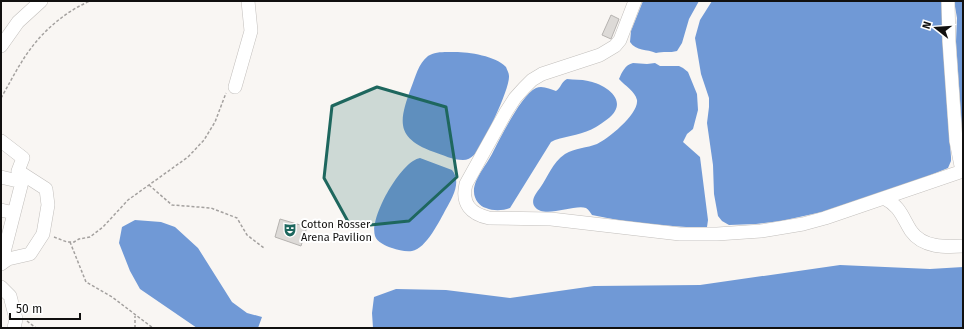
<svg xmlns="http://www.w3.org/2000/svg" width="964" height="329" viewBox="0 0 964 329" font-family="'Fira Sans',sans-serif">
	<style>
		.water { fill: #7099d6 }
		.building { fill: #dddad7; stroke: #b6b3b0 }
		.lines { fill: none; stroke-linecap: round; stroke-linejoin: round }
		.minor-casing { stroke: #c2bfbc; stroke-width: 14 }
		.path { stroke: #a4a19f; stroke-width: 1.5; stroke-dasharray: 3 2; stroke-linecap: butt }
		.minor { stroke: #fff; stroke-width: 13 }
		.marked { fill: #1e675e; fill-opacity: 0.2; stroke: #1e675e; stroke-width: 3; stroke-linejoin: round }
		.labels { text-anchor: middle; stroke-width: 4; stroke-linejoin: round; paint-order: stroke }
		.poi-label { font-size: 11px; fill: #11100f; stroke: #fff; text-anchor: start }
	</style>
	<rect width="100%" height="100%" fill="#f9f6f3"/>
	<path class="water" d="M643 1H699L689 19 682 43 677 51C670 53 663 51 656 53 647 49 636 51 630 42L631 31Z
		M712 1H943L947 105 951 157V161L948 168 916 181 822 212 781 221 756 224 729 225 722 221 718 216 714 194 713 165 707 123 709 107V98L701 74 695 38 700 20Z
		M954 1H963V145L956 42 957 18Z
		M455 52C469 52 496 56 506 67 507 70 509 73 509 76 510 89 483 145 474 155 471 158 467 160 463 160 453 160 443 155 434 152 395 138 399 121 411 88 416 76 418 64 428 56 435 51 447 52 455 52Z
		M633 63 647 64 655 63 660 66H679L683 68 688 72 697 94 698 110 693 129 687 134 683 142 700 157 708 220 707 227 704 228C666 226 629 223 592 215 590 212 589 210 586 208 574 204 544 219 535 207 530 201 536 193 540 188 548 177 552 163 565 154 575 148 587 148 597 144 608 139 639 114 637 100 635 91 625 86 619 79 622 72 625 65 633 63Z
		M567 79C574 80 581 79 588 81 600 83 624 95 615 111 612 117 602 123 596 127 584 134 568 136 555 140L551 142 510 208C502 211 493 211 486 208 480 207 474 199 474 192 473 180 487 164 492 154 500 139 521 95 536 88 542 85 550 89 556 91 561 88 561 82 567 79Z
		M420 158 452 170C462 182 452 198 446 209 440 220 426 249 412 251 406 252 398 250 392 248 386 246 377 242 375 236 369 218 401 161 420 158Z
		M135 220 161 222 175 227 198 248 232 302 247 313 262 317 258 328H197L140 289 130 271 119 243 122 227Z
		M840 265 930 269 963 267V328H373L372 313 374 297 396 289 446 290 510 298 594 286 700 285Z"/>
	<path class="building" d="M611 15 619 19 611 39 602 35Z
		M280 219 307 227 301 246 275 237Z"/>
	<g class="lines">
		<g class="minor-casing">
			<path id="minor" d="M635 1 620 40 615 46 600 55 542 74 532 80 524 88 515 98 506 112 466 184C461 204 471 214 489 218L551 219 680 234H717L761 231 803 224 825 218 963 171
				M948 1 949 41 956 141 962 171
				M1 46 18 22 41 1
				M235 87 251 31 248 1
				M1 141 23 158 18 171 46 189 48 205 43 234 30 254 8 259 1 264
				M1 177 22 182 1 264
				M884 198C901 207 902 217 911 231 923 248 945 247 963 246
				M1 210 14 213
				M1 287 10 296 16 319 14 328"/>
		</g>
		<path class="path" d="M1 98C8 86 14 74 21 63 37 36 62 13 90 1
			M149 185 172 205 211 208 237 218 247 235 264 248
			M54 237 67 242H74L79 239 90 237 103 227 128 200 188 157 204 140 215 122 226 93
			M70 242 86 282 112 297 153 328
			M27 321 36 328
			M135 328V316"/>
		<use href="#minor" class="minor"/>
	</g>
	<path class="marked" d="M377 87 446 107 457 177 409 221 351 227 324 178 332 106Z"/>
	<defs>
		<g id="theatre-bare" transform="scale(1.08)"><path d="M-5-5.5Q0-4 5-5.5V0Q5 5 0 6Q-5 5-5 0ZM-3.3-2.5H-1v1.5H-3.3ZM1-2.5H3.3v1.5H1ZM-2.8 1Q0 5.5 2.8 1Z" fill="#1e675e" stroke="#fff" stroke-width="2.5" paint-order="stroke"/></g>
	</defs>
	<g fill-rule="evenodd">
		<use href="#theatre-bare" x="290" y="230"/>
	</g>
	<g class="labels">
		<g class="poi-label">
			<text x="301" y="228">Cotton Rosser<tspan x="301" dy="13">Arena Pavilion</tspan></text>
		</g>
	</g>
	<rect width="964" height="329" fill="none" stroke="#11100f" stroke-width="4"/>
	<g transform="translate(936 28) rotate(287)" stroke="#ffffff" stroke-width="3" paint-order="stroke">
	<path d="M0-3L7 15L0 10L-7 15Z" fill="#11100f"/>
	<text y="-6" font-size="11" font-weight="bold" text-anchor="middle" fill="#11100f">N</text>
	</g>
	<path d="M10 313v6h70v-6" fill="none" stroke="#11100f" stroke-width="2"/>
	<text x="16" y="313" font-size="12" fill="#11100f" stroke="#ffffff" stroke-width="3" paint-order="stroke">50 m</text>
</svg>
